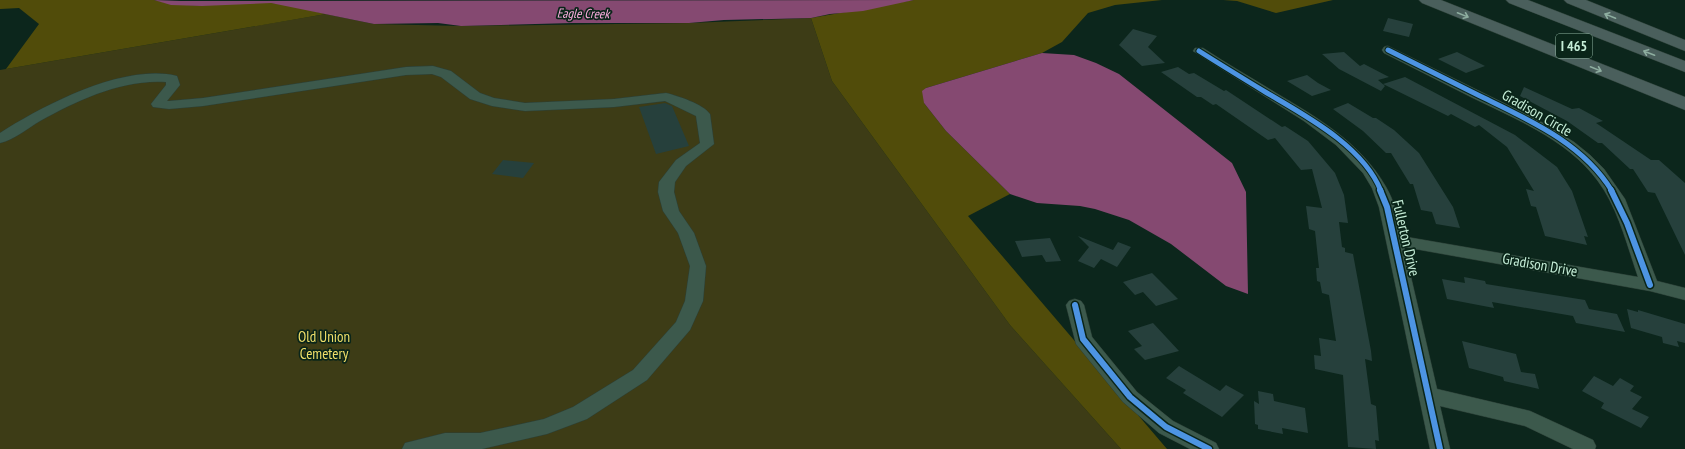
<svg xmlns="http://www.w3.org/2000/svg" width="1685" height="449" viewBox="0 0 1685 449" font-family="'PT Sans Narrow',sans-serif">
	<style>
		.green { fill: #3d3c16 }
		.forest { fill: #514c0a }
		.water { fill: #854971 }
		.building { fill: #26403c }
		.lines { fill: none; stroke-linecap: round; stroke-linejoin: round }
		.minor-casing { stroke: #2b3f36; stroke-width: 1 }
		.highway-casing { stroke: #2b3f36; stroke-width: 1 }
		.minor { fill: #3c594c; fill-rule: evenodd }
		.highway { fill: #4a5f5c; fill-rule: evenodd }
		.cycleway-far1-casing { stroke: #0a2519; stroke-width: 7 }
		.cycleway-casing { stroke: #0a2519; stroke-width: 9 }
		.cycleway-far1 { stroke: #4d94e3; stroke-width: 5 }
		.cycleway { stroke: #4d94e3; stroke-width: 6 }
		.oneway { stroke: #8eaea0 }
		.labels { text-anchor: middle; stroke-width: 3.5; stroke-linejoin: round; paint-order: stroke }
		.far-water-label { font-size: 13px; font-style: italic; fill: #fcaddf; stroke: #0a2519 }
		.shield { fill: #0a2519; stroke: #8eb29f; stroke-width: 1 }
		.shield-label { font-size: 14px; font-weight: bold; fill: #c6eed8 }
		.street-label { font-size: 15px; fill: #c6eed8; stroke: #0a2519 }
		.park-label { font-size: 15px; fill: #f0df69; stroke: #0a2519 }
	</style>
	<rect width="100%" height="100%" fill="#0c261c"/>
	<path class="green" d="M326 14 374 24 461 26 689 23 811 18 832 81 1010 325 1121 449H0V70Z"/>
	<path class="forest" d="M0 0H154C192 11 231 1 271 3 289 4 308 10 326 14L6 69 39 24 19 8 0 9Z
		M914 0H1162L1115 5 1088 13 1062 42 1042 53 926 88 924 103 946 131 1010 194 968 216 1167 449H1121L1010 325 832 81 811 18Z
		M1223 0H1333L1276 13 1237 1Z"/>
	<path class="water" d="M154 0 181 1 914 0 863 11 830 14 811 18 724 20 689 23H572L461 26 438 23 374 24 271 3 202 6 171 5Z
		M1042 53 1074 55 1096 63 1119 74 1232 163 1246 192 1248 294 1226 286 1171 244 1129 220 1095 209 1080 206 1037 203 1010 194 946 131 924 103 922 91 926 88Z"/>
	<path class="building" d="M1388 18 1413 24 1409 37 1383 31Z
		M1133 29 1157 36 1148 47 1165 63 1142 66 1119 45Z
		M1344 52 1360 66 1364 64 1389 77 1378 80 1385 86 1381 91 1339 69 1322 54Z
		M1457 52 1485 66 1466 73 1438 59Z
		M1178 67 1189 74 1194 73 1224 91 1226 90 1282 127 1285 126 1308 141 1335 173 1344 195 1348 223 1339 222 1342 247 1345 248V252L1353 254 1371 351 1372 361 1365 359 1371 404 1376 406 1379 441 1375 440 1376 449 1348 447 1343 375 1315 369 1314 355 1321 356 1319 338 1336 341 1329 295 1322 293 1320 282 1317 281 1316 268H1319L1315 231 1309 229 1306 206 1322 208 1312 169 1301 170 1275 138 1268 140 1216 104 1213 105 1201 97H1197L1161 72Z
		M1307 75 1318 83 1331 90 1312 96 1287 81Z
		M1405 77 1515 135 1557 167 1572 191 1588 237 1584 236 1587 245 1545 236 1536 207 1531 206 1526 189 1534 191 1507 147 1479 125 1475 127 1451 114 1448 116 1383 84Z
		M1524 87 1572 109 1579 108 1603 121 1596 123 1651 160H1659L1685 183V255L1655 193 1648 192 1633 169H1630L1602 143H1598L1567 121 1520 96Z
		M665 103 672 106 689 146 656 154 639 107Z
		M1348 103 1373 118H1376L1394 130 1419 153 1453 207 1460 228 1436 224 1432 212 1421 210 1413 184H1410L1391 153H1386L1363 131 1333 109Z
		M503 160 534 163 523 178 492 174Z
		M1078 236 1113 250 1118 242 1131 247 1117 267 1101 259 1094 268 1078 261 1089 247Z
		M1050 238 1061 261 1046 262 1042 255 1022 257 1015 241Z
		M1152 273 1178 299 1156 306 1143 292 1135 295 1123 282Z
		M1464 277 1485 281 1486 284 1585 300 1589 309 1617 314 1625 332 1576 323 1573 316 1492 302 1494 308 1447 299 1442 279 1465 283Z
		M1627 309 1638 312V310L1685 324V343L1677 341 1679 347 1663 343 1662 337 1631 328Z
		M1153 323 1179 351 1145 360 1134 349 1142 346 1128 331Z
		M1462 341 1516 354 1521 372 1535 374 1539 389 1504 381 1503 377 1469 368Z
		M1179 366 1220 391 1226 385 1244 395 1222 417 1183 393 1186 390 1166 378Z
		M1594 376 1613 386 1620 378 1634 386 1630 391 1642 397 1632 409 1649 417 1641 428 1601 408 1604 403 1582 391Z
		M1258 391 1273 394 1274 401 1305 408 1308 433 1282 428 1283 434 1258 429V425L1255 424 1254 401 1259 404Z"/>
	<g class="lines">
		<g class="minor-casing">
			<path id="minor" d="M1388 46 1538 120 1574 142 1590 155 1604 169 1625 199 1657 281 1685 288V300L1650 291 1404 247 1437 389 1530 411 1593 440 1596 446 1595 449H1573L1525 426 1440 406 1450 449H1430L1379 207 1372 188 1363 173 1336 145 1304 121 1193 51 1195 48H1203C1227 64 1252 78 1276 93 1318 118 1361 143 1386 187 1395 202 1398 219 1401 236L1638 277C1628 248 1620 216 1604 190 1575 143 1520 121 1473 98 1443 83 1414 68 1384 53L1382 50 1384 47Z
				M433 66 451 71 480 93 494 98 525 103 614 99 666 93C678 96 703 104 710 114L714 144 686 166 675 182 674 192 679 211 694 233 706 266 703 301 690 330 647 380 587 419 547 434 482 449H402L405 443 445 433H480L544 419 573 407 633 370 676 322 685 301 690 266 678 233 663 211 658 192 659 182 676 160 700 143 696 116 665 101 614 107 525 111 492 106 470 99 441 77 432 74 406 75 203 106 169 109 153 107 151 104 166 85V82C122 79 78 100 40 121 28 128 14 140 0 143V133C44 105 124 63 177 76L180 85 167 101H169L203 98 406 67Z
				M1075 299 1081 301 1084 305 1092 337 1137 392 1173 421 1216 443 1219 449H1190L1159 433 1123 402 1076 344 1066 305 1069 301Z"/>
		</g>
		<g class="highway-casing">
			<path id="highway" d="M1419 0H1441L1685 97V110L1422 3Z
				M1506 0H1528L1685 61V72L1509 3Z
				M1564 0H1586L1685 40V51L1567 3Z"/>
		</g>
		<use href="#minor" class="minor"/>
		<use href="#highway" class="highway"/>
		<g class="cycleway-far1-casing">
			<path id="cycleway-far1" d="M1388 50C1418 65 1448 80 1478 95 1527 119 1582 142 1612 191
				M1199 51C1221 65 1244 79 1267 93 1306 116 1363 146 1381 191"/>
		</g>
		<g class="cycleway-casing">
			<path id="cycleway" d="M1380 190 1387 207 1440 449
				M1611 190 1627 223 1650 285
				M1075 305 1083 339 1130 397 1166 427 1209 449"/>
		</g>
		<use href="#cycleway-far1" class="cycleway-far1"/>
		<use href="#cycleway" class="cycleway"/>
	</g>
	<defs><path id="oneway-shaft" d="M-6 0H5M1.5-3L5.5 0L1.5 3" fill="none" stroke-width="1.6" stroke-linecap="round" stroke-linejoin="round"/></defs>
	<g class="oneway">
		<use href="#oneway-shaft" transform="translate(1463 15) rotate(22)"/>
		<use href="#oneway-shaft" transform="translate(1610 16) rotate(-158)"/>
		<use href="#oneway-shaft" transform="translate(1649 53) rotate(-159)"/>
		<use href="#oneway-shaft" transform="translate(1596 69) rotate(22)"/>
	</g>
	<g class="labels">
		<g class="far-water-label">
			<text transform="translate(583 13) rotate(1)" y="5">Eagle Creek</text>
		</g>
		<rect class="shield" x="1556" y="34" width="36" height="24" rx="3"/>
		<g class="shield-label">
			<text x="1574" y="51">I 465</text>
		</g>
		<g class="street-label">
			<text transform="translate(1537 113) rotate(30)" y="5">Gradison Circle</text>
			<text transform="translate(1406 238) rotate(77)" y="5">Fullerton Drive</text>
			<text transform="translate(1540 265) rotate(10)" y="5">Gradison Drive</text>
		</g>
		<g class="park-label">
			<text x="324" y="342">Old Union<tspan x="324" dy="17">Cemetery</tspan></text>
		</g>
	</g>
</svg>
